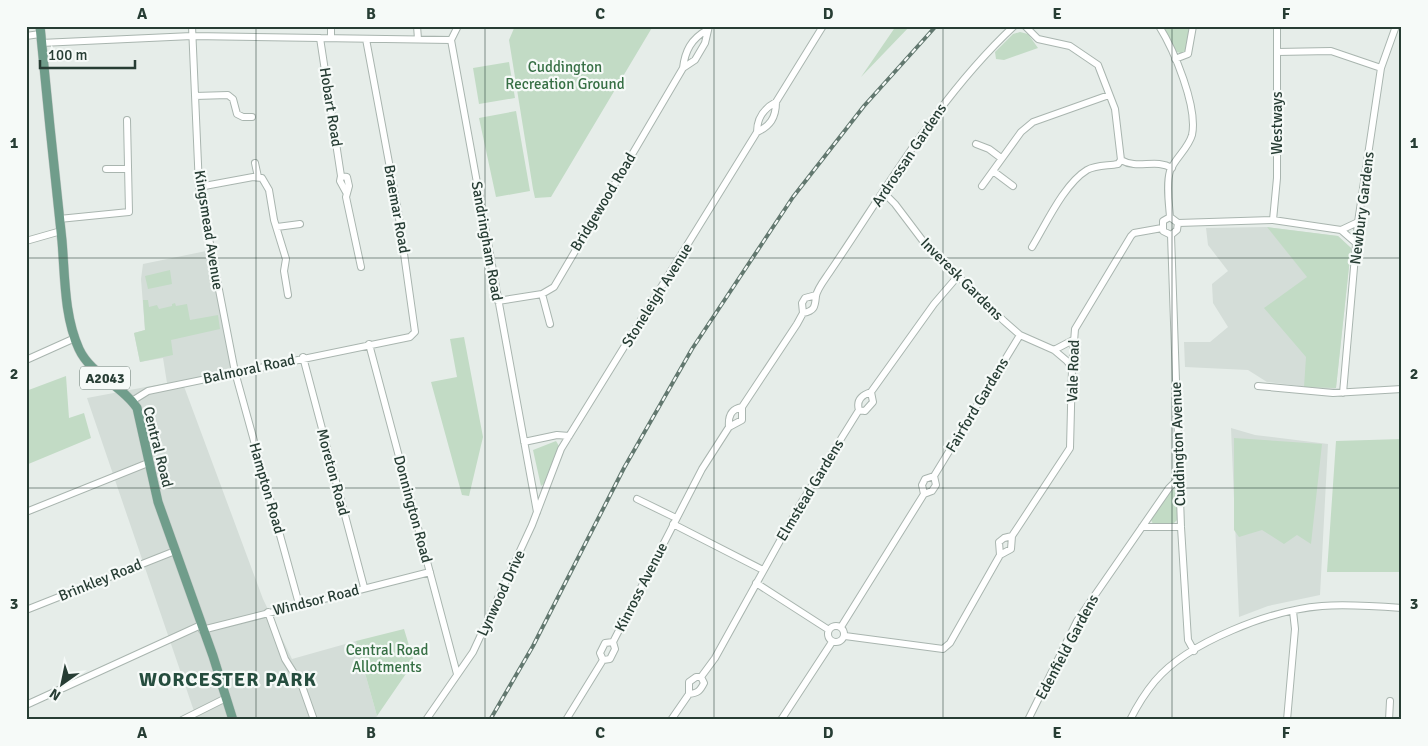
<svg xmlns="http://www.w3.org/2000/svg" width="1428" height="746" viewBox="0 0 1428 746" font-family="Signika,sans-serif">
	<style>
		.built { fill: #d4ddd8 }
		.green { fill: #c2dbc5 }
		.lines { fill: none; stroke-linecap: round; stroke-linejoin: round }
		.minor-casing { stroke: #a9b5af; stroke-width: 8 }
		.major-casing { stroke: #c3c9c6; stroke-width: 10 }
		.minor { stroke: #fff; stroke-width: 6 }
		.major { stroke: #709d8b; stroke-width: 9 }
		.rail-casing { stroke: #62786f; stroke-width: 4 }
		.rail { stroke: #f6faf8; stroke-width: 2; stroke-dasharray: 5.5; stroke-linecap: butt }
		.grid { fill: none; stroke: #273d34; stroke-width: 1; stroke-opacity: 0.55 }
		.labels { text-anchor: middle; stroke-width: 4.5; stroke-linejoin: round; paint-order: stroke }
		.shield { fill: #f6faf8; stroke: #65766f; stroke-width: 1 }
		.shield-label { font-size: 14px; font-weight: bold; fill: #273d34 }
		.park-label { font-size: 15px; fill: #366f44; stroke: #f6faf8 }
		.street-label { font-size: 15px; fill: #273d34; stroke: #f6faf8 }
		.district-label { font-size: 20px; font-weight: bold; letter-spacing: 1px; fill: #254d3e; stroke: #f6faf8 }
		.neatline { fill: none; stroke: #273d34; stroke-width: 2 }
		.grid-label { font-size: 16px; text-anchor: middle; font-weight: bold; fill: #273d34 }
	</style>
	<rect width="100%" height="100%" fill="#e6ede9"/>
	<path class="built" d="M1266 227 1338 236 1351 248 1336 388 1332 390 1267 382 1248 370 1185 367 1184 342H1210L1228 327 1213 303 1212 284 1228 271 1208 245 1206 228Z
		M211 250 233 370 182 381 263 599 292 659 356 641 377 716 374 720H197L87 398 167 383 163 358 140 362 134 333 145 330 141 279 143 264Z
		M1231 428 1255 435 1328 444 1320 595 1268 606 1239 617Z"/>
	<path class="green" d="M515 26H653L551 197 535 198 533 189 509 40Z
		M896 26H910L861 77Z
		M1162 26H1190L1186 51 1183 54 1177 52Z
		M1020 32 1028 34 1038 48 1004 60 996 59 995 52 1013 34Z
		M509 62 515 98 479 104 473 68Z
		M516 111 530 191 496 197 479 118Z
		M1267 227 1338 236 1351 248 1336 388 1304 387 1306 357 1264 308 1307 277Z
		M170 270 172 284 148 289 145 276Z
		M143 300H148L149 307 157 305 159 309 172 306V304L175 303 176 306 187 304 190 320 218 315 220 329 171 340 173 355 140 362 134 333 145 330Z
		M464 337 483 437 469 496 462 495 431 382 457 377 450 339Z
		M66 376 69 418 84 413 91 438 26 465V391Z
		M1234 438 1322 444 1311 544 1297 535 1284 544 1262 530 1239 537 1234 530Z
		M1402 439V572H1327L1336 441Z
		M556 441 559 446 546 482 541 486 533 450Z
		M1172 489 1177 490V520L1173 524H1153L1151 520Z
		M404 629 414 662 377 716 356 641Z"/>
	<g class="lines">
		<g class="minor-casing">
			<path id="minor" d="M192 26 199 187 235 372 299 604
				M331 26V38
				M417 26 418 39
				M1025 26 1038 39 1070 46 1098 65 1115 109 1121 160C1138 170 1155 158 1172 168
				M1159 26C1174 50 1198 107 1192 135 1188 149 1175 158 1170 171 1166 185 1169 203 1170 217
				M26 36 40 34
				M320 38 341 176 340 181 346 192
				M451 40 537 512
				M451 40 458 26
				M41 43 192 36 451 40
				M1277 52 1331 51 1381 68
				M1175 59 1188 54 1193 26
				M683 68 695 60 705 43 709 26
				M195 96 228 95 233 99 237 114 243 117H252
				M757 132C770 126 776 118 776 102L823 26
				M976 144 989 149 1001 158
				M255 163 258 177
				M106 169H128
				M993 171 1013 186
				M341 176 347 177 349 186 346 197 361 267
				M982 186 1021 132 1033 122 1109 95
				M199 187 253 177 262 178 269 190 274 220 286 259 284 271 288 295
				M883 192 895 204 926 245 1004 321 1020 335 1054 350 1067 361 1072 368
				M1170 217 1163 221V231L1171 235
				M1170 217 1178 223 1177 230 1171 235
				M59 219 129 212 127 120
				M1273 220 1277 178V26
				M1178 223 1273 220 1341 230 1356 243
				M277 227 300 224
				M1341 230 1358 222
				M1171 235 1181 527 1188 640 1194 651
				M26 241 61 231
				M1032 247C1046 224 1064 184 1087 170 1096 165 1108 166 1118 164L1121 160
				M542 294 550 324
				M498 301 542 294 554 287 683 68C685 51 691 39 707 30
				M803 313C815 311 815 306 816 296 817 289 825 279 829 273 887 188 938 97 1014 26
				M369 344 457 674
				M1054 350 1073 340
				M303 357 364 587
				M26 360 75 338
				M1258 386 1333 393 1402 389
				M1343 393 1358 222 1381 68 1396 26
				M132 401 148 391 410 337 415 332 398 211 366 39
				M859 410 865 411 873 402 871 392
				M729 427C728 416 731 409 742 407
				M524 442 557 435 569 436
				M924 494 922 485 925 479 934 476 1020 335
				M637 499 676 518
				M26 512 148 463
				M673 524 763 570
				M1142 527H1181
				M1000 555 1011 549 1012 536 1070 448 1072 368 1075 329 1131 236 1134 233 1162 228
				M756 583 829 630
				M26 610 175 551
				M268 612 285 659 302 686 314 720
				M828 634a8 8 0 1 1 16 0a8 8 0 1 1-16 0Z
				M841 627 924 494 932 491 936 485 934 476
				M202 630 430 572
				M845 636 943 649 950 643 1000 555 999 542 1004 538 1012 536
				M603 660 610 659 615 649 613 642 702 469 729 427 742 420V407L797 324 803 313 802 303 805 298 816 295
				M603 660 600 653 605 643 613 642
				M689 694C698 693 700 691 704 683L701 677
				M26 705 201 625
				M182 720 226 698
				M426 720 473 652 532 525 561 449 757 132C757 118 763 109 776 102
				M566 720 603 660
				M671 720 689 694V682L696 677H701L715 658 801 503 859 410C856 400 862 395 871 392L934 304 958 276
				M781 720 832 642
				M1028 720 1077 621 1169 488 1179 478
				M1130 720C1137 706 1145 693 1155 681 1188 642 1271 610 1322 606 1348 604 1375 606 1402 608
				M1287 720 1295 629 1293 611
				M1389 720 1390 701"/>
		</g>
		<g class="major-casing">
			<path id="major" d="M40 26C47 98 54 169 62 241 65 276 64 316 79 349 91 375 122 385 137 408L158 502 213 656 233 720"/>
		</g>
		<use href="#minor" class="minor"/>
		<use href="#major" class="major"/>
		<g class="rail-casing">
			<path id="rail" d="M490 720 533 646 624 468 692 349 793 197 864 106 936 26"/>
		</g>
		<use href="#rail" class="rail"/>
	</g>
	<path class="grid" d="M256 26V720M485 26V720M714 26V720M943 26V720M1172 26V720M26 258H1402M26 488H1402"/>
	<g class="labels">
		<rect class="shield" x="80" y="366.5" width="50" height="23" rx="4"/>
		<g class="shield-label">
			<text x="105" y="383">A2043</text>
		</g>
		<g class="park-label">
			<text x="565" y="72">Cuddington<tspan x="565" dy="17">Recreation Ground</tspan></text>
			<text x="387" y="655">Central Road<tspan x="387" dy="17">Allotments</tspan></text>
		</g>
		<g class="street-label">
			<text transform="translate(331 107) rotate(81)" y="5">Hobart Road</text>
			<text transform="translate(1277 123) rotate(-90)" y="5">Westways</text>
			<text transform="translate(909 155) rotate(-56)" y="5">Ardrossan Gardens</text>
			<text transform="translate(603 202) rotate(-59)" y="5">Bridgewood Road</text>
			<text transform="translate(1362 208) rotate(-83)" y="5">Newbury Gardens</text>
			<text transform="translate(397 209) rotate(80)" y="5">Braemar Road</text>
			<text transform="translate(209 230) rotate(81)" y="5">Kingsmead Avenue</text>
			<text transform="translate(487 241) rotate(80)" y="5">Sandringham Road</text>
			<text transform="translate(962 279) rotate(45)" y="5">Inveresk Gardens</text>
			<text transform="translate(657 295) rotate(-58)" y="5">Stoneleigh Avenue</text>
			<text transform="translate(249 369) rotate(-12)" y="5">Balmoral Road</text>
			<text transform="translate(1073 371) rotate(-88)" y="5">Vale Road</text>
			<text transform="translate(977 405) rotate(-59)" y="5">Fairford Gardens</text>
			<text transform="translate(1178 444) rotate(-92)" y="5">Cuddington Avenue</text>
			<text transform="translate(158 447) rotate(76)" y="5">Central Road</text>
			<text transform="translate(333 472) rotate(75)" y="5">Moreton Road</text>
			<text transform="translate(267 488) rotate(74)" y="5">Hampton Road</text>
			<text transform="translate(810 490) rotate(-59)" y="5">Elmstead Gardens</text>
			<text transform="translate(413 509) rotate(75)" y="5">Donnington Road</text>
			<text transform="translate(100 580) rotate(-22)" y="5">Brinkley Road</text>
			<text transform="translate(641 587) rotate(-63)" y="5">Kinross Avenue</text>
			<text transform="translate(501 593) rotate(-65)" y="5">Lynwood Drive</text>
			<text transform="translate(316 600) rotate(-14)" y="5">Windsor Road</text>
			<text transform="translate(1067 647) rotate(-62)" y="5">Edenfield Gardens</text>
		</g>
		<g class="district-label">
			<text x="228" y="686">WORCESTER PARK</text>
		</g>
	</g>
	<rect width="1428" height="746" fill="none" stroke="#f6faf8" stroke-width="55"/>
	<g transform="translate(62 684) rotate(213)" stroke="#f6faf8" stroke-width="4" paint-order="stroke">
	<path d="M0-4L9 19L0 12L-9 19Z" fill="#273d34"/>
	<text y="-8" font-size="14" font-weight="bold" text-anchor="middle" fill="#273d34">N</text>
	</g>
	<path d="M40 60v8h95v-8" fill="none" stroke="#273d34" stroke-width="2.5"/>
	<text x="48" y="60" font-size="15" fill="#273d34" stroke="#f6faf8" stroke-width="4" paint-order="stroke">100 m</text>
	<rect x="28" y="28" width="1372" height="690" class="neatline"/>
	<g class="grid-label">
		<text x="142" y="19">A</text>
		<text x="371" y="19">B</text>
		<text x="600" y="19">C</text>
		<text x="828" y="19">D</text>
		<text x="1057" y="19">E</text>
		<text x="1286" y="19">F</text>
		<text x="14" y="148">1</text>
		<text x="1414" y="148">1</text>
		<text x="14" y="379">2</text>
		<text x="1414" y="379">2</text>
		<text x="14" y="609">3</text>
		<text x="1414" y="609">3</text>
		<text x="142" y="738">A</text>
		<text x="371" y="738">B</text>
		<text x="600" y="738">C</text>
		<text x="828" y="738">D</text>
		<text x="1057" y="738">E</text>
		<text x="1286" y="738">F</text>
	</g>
</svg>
